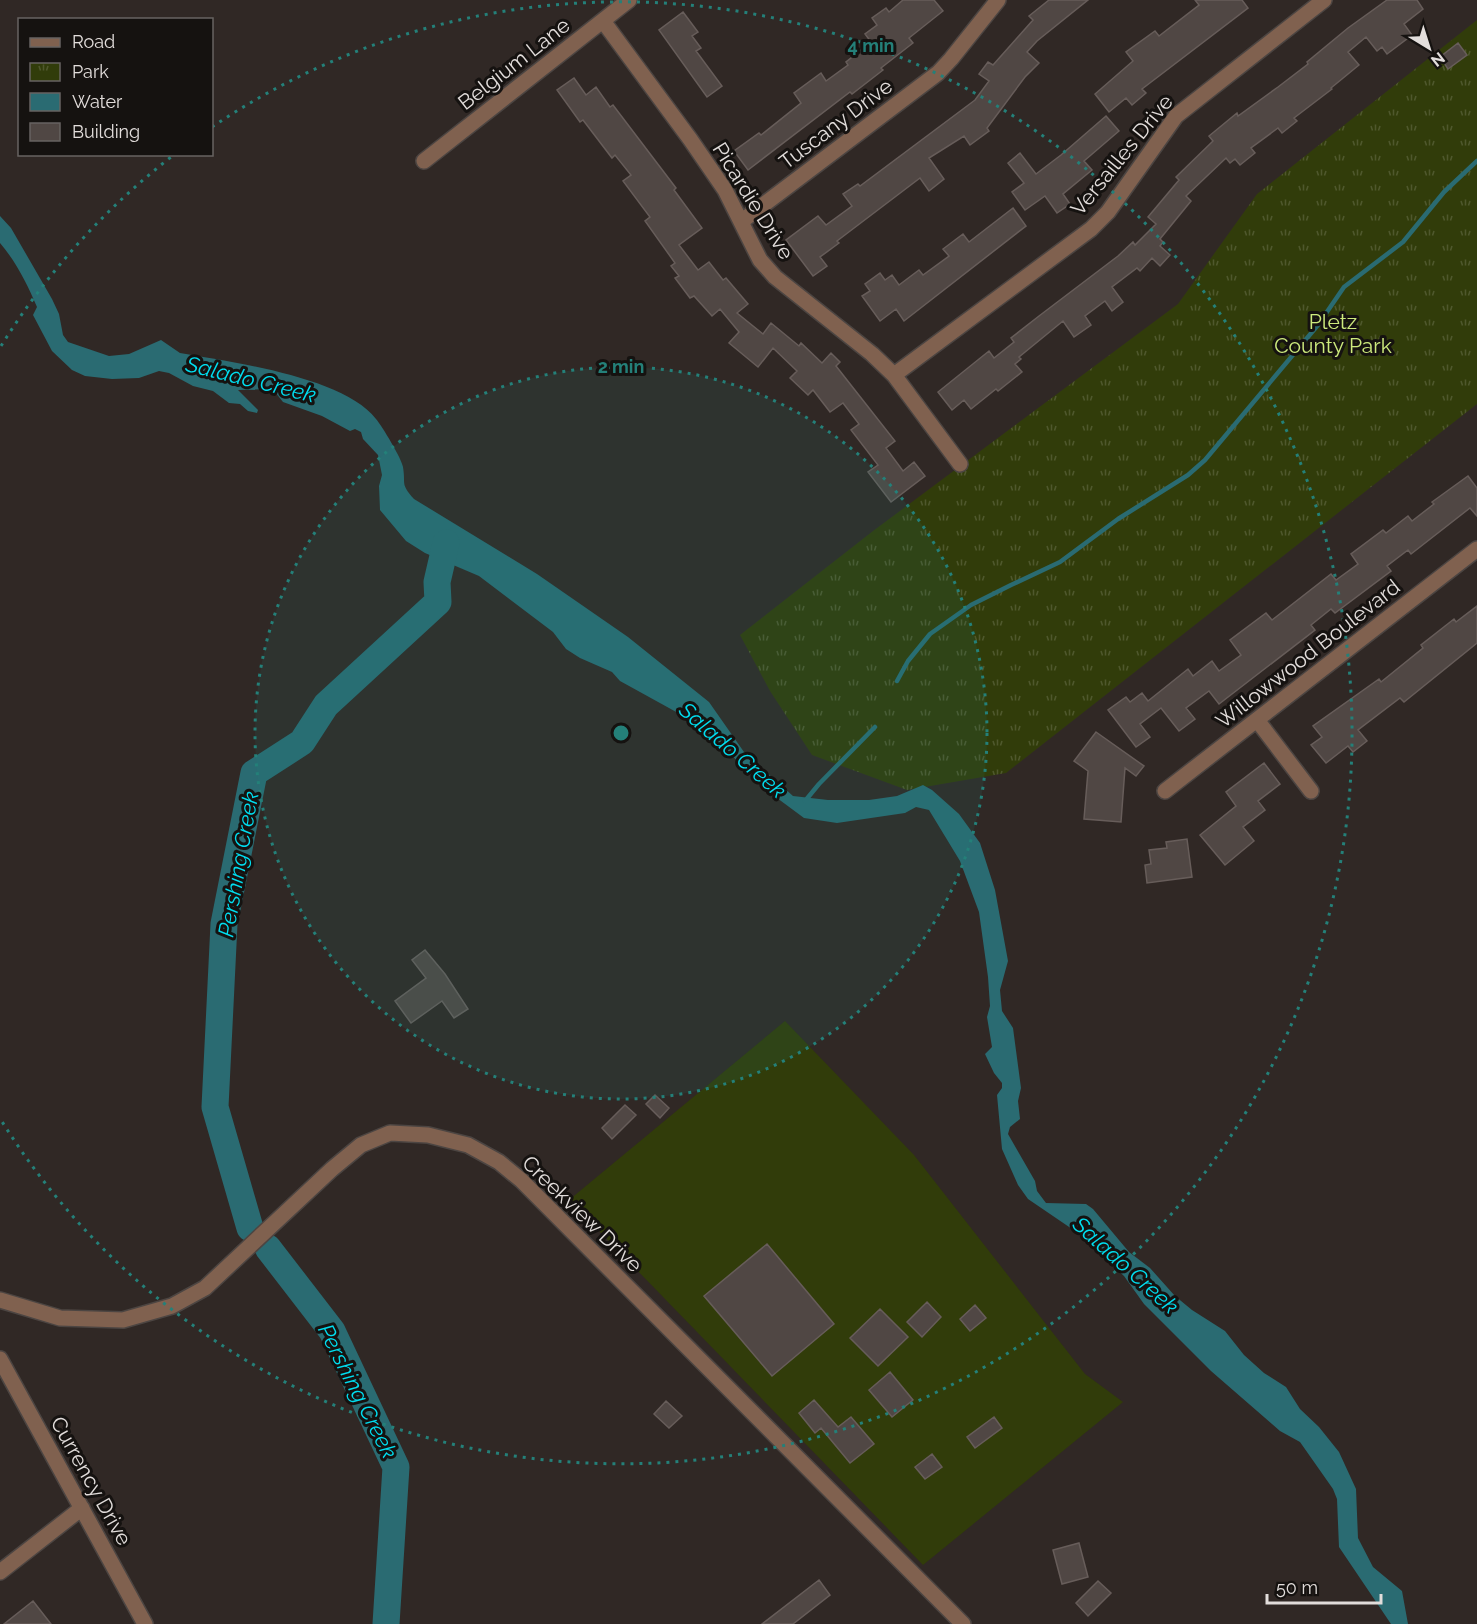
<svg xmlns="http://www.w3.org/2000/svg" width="1477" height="1624" viewBox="0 0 1477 1624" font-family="Raleway,sans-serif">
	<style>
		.grass { fill: #313c0a }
		.park { fill: url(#park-tufts) }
		.water { fill: #2a6b72 }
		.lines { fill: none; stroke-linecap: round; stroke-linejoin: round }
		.stream { stroke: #2a6b72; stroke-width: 4.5 }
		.river { stroke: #2a6b72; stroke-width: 27 }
		.building { fill: #504744; stroke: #675d5a; stroke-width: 1.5 }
		.minor-casing { stroke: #4c4542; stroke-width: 18 }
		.minor { stroke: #80614f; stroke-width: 15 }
		.ring { fill: none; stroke: #248079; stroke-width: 3; stroke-dasharray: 3 6 }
		.labels { text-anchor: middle; stroke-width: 6; stroke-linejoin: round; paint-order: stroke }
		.street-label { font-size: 21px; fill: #e2dddb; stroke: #151210 }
		.park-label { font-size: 21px; fill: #cdea7d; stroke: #151210 }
		.water-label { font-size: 22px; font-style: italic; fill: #01ddef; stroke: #151210 }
		.centre { fill: #248079; stroke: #151210; stroke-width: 3 }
		.ring-label { font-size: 18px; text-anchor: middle; font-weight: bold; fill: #248079; stroke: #151210; stroke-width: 6; stroke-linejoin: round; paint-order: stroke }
	</style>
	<defs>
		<pattern id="park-tufts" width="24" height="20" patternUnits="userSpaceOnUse" patternTransform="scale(1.5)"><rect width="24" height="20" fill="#313c0a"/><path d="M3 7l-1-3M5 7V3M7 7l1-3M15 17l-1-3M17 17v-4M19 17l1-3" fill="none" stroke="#4f582d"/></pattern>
	</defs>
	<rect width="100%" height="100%" fill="#302825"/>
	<path class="grass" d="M785 1021 914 1155 1085 1374 1123 1402 923 1565 569 1200Z"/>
	<path class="park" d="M1477 20V404L1006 773 907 790 812 755 770 691 740 635 873 531 1178 304 1257 194Z"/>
	<path class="water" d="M0 216 11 228 52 299 59 314 63 335 68 342 109 356 129 354 161 340 180 353C231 362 344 377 376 419 382 426 402 459 403 467 406 485 400 483 414 499L537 574 628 637 709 702 744 752 793 796 828 800H869L897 796 923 785 932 790 959 814 980 843 995 890 1008 961 1000 990 1002 1011 1013 1028 1021 1088 1018 1101 1020 1119 1010 1127 1008 1134 1035 1181 1037 1191 1046 1203 1086 1204 1093 1209 1129 1252 1150 1268 1175 1296 1192 1310 1225 1331 1244 1355 1264 1373 1286 1387 1300 1409 1319 1427 1339 1452 1356 1489 1358 1538 1373 1567 1402 1591 1408 1624H1391L1339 1547 1337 1499 1333 1489 1300 1442 1280 1431 1211 1371 1144 1304 1124 1276 1075 1231 1028 1199 1018 1185 1002 1149 997 1095 1002 1088V1083L994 1073 985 1054 992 1047 987 1017 990 1006 988 977 979 912 960 861 929 810 916 807 905 813 837 823 804 818 777 798 698 724 620 681 612 672 580 658 566 649 553 632 479 576 425 553 406 541 380 510 379 486 382 475 378 455 363 439 361 432 355 429 350 431 322 416 283 402 275 392 267 389 238 390 258 410 257 413 248 411 240 404 229 403 213 391 193 386 169 373 159 371 139 378 112 379 85 376 72 370 52 351 33 315 37 307C27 284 17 263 0 243Z"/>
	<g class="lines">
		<path class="stream" d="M897 681 908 661 930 634 971 605 1011 585 1060 562 1118 519 1188 475 1205 460 1318 325 1344 287 1403 242 1444 192 1477 161
			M805 801 819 784 875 727"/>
		<path class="river" d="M250 1228 215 1107 224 924 254 773 302 742 326 705 438 602 437 582 446 543
			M268 1248 332 1331 396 1467 386 1624"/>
	</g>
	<path class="building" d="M903 0H934L943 11 909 38 913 43 881 68 883 70 852 94 850 92 748 170 734 151 759 133 761 135 801 103 794 93 821 73 826 81 848 65 846 62 871 42 865 34 877 25 872 18 886 8 889 12Z
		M1049 0H1088L1037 41 1027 52 1039 63 1025 77 987 128 989 131 970 145 964 136 929 158 944 179 929 191 920 178 837 241 839 243 820 257 827 266 813 276 786 240 818 216 826 225 852 206 843 194 858 184 860 186 975 100 989 81 979 74 988 62 993 65 1033 20 1029 16Z
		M1195 0H1242L1248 8 1142 89 1146 93 1132 105 1126 98 1109 112 1095 94 1133 61 1126 52 1155 31 1159 36 1199 5Z
		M1387 0H1417L1423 9 1404 24 1412 35 1387 54 1382 47 1377 51 1366 37 1348 52 1359 65 1331 88 1332 89 1294 118 1297 121 1282 133 1278 128 1251 148 1255 153 1240 165 1235 159 1230 163 1226 158 1186 196 1191 201 1160 239 1163 242 1160 246 1170 255 1160 266 1152 258 1140 271 1137 268 1112 287 1123 302 1112 311 1105 301 1085 316 1091 325 1074 337 1063 321 1019 357 1021 359 1015 364 1022 372 998 391 996 389 971 409 964 400 952 410 938 392 989 351 994 358 1014 342 1011 338 1039 316 1118 256 1133 242 1135 245 1156 224 1148 217 1179 180 1176 177 1213 141 1209 136 1237 113 1238 116 1278 87 1308 64 1307 62 1348 28Z
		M683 12 698 32 692 36 701 48 696 51 722 86 707 97 659 30Z
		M1458 43 1467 55 1448 69 1440 57Z
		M574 78 586 95 596 87 610 107 613 105 676 188 674 190 702 228 679 245 698 270 709 262 723 280 726 278 748 304 737 313 763 334 771 323 799 346 801 343 822 363 831 353 840 362 836 366 895 441 886 448 903 471 914 462 925 476 891 502 868 472 878 465 851 430 859 424 843 403 830 412 813 390 808 395 790 378 797 371 773 348 758 367 729 343 739 332 720 309 712 316 694 296 690 298 675 278 679 276 671 266 675 263 645 221 650 217 623 181 631 175 615 155 612 158 583 120 580 122 557 90Z
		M1106 116 1119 131 1084 161 1092 170 1063 194 1070 204 1057 213 1045 196 1025 210 1012 192 1024 183 1008 163 1020 153 1036 174 1061 155Z
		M1013 208 1026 226 904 321 896 309 880 321 862 296 870 291 865 284 880 273 885 280 892 275 899 285 919 270 923 275 949 256 943 249 963 234 969 242Z
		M1468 476 1477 488V516L1470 508 1411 554 1408 550 1387 566 1391 571 1335 613 1331 609 1311 625 1315 630 1219 704 1209 691 1186 708 1195 719 1179 731 1161 708 1140 724 1150 737 1136 747 1108 710 1126 697 1130 702 1142 693 1148 701 1188 669 1193 676 1212 661 1219 671 1241 655 1230 640 1266 613 1272 620 1331 574 1336 580 1358 564 1351 554 1383 530 1386 533 1408 516 1412 521 1434 504 1432 502Z
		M1477 606V643L1404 702 1400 698 1358 730 1367 741 1353 752 1348 746 1326 763 1311 745 1322 737 1313 726 1379 679 1381 682 1423 648 1421 645 1454 619 1456 622Z
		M1096 732 1144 766 1136 776 1125 768 1121 822 1084 819 1088 771 1074 761Z
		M1264 763 1280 784 1258 801 1265 810 1243 827 1254 841 1225 865 1200 835 1236 806 1226 792Z
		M1187 839 1192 877 1147 883 1145 865 1151 864 1149 850 1167 848 1166 842Z
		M425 950 445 974 468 1009 454 1018 442 1001 411 1023 395 1001 426 978 412 960Z
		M655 1095 669 1108 660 1118 646 1104Z
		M625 1105 636 1115 612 1139 602 1128Z
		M767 1244 834 1324 772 1376 704 1296Z
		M927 1302 941 1317 922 1337 907 1322Z
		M975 1305 986 1318 970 1331 960 1319Z
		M880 1309 908 1337 878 1366 850 1338Z
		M890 1372 913 1400 892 1417 869 1390Z
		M814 1400 838 1427 851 1417 874 1444 850 1463 821 1428 815 1433 799 1413Z
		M666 1401 682 1416 669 1428 654 1414Z
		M994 1417 1002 1428 975 1448 967 1437Z
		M932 1454 942 1467 925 1479 915 1467Z
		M1079 1543 1088 1577 1062 1584 1053 1550Z
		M819 1580 830 1595 793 1624H762Z
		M1098 1581 1111 1593 1088 1616 1076 1603Z
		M33 1601 51 1624H4Z"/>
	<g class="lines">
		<g class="minor-casing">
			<path id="minor" d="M603 21 690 139 725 190 760 260 775 277 872 354 894 375 960 464
				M424 161 629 0
				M742 221 938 73 951 59 998 0
				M894 375 1091 229 1108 212 1176 116 1324 0
				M1257 720 1311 791
				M1165 791 1477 549
				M0 1300 60 1318 123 1320 172 1306 205 1288 332 1169 361 1145 390 1133 428 1135 468 1145 499 1162 521 1180 963 1624
				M0 1359 145 1624
				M0 1572 82 1508"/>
		</g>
		<use href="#minor" class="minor"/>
	</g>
	<circle cx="621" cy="733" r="366" fill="#248079" fill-opacity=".12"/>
	<g class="ring">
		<circle cx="621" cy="733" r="366"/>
		<path d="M1 346A731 731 0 0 1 171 157M212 127A731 731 0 1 1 1 1120"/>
	</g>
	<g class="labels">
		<g class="street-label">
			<text transform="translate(514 64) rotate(-38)" y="7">Belgium Lane</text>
			<text transform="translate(836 124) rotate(-37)" y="7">Tuscany Drive</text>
			<text transform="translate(1122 155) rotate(-51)" y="7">Versailles Drive</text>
			<text transform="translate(753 201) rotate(58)" y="7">Picardie Drive</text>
			<text transform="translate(1308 654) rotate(-38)" y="7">Willowwood Boulevard</text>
			<text transform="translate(582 1214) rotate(44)" y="7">Creekview Drive</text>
			<text transform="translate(91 1481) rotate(61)" y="7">Currency Drive</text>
		</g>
		<g class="park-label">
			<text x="1333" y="329">Pletz<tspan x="1333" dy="24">County Park</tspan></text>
		</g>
		<g class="water-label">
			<text transform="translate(251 379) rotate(14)" y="8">Salado Creek</text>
			<text transform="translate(733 750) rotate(41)" y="8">Salado Creek</text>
			<text transform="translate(238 864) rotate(-80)" y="8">Pershing Creek</text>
			<text transform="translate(1126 1265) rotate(42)" y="8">Salado Creek</text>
			<text transform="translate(358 1391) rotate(63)" y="8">Pershing Creek</text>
		</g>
	</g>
	<circle cx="621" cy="733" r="9" class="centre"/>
	<g class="ring-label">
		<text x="871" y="52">4 min</text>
		<text x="621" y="373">2 min</text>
	</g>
	<rect x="18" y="18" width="195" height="138" fill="#151210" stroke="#676361" stroke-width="1.5"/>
	<rect x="30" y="38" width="30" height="9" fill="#80614f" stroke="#676361" stroke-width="1.5"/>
	<text x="72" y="48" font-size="18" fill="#e2dddb">Road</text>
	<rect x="30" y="63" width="30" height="18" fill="url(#park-tufts)" stroke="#676361" stroke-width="1.5"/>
	<text x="72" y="78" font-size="18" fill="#e2dddb">Park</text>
	<rect x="30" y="93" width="30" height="18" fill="#2a6b72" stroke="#676361" stroke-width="1.5"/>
	<text x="72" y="108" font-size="18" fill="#e2dddb">Water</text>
	<rect x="30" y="123" width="30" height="18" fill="#504744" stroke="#676361" stroke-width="1.5"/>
	<text x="72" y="138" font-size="18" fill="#e2dddb">Building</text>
	<g transform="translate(1429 48) rotate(142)" stroke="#151210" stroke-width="4.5" paint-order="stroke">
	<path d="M0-4.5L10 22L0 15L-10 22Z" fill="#e2dddb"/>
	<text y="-9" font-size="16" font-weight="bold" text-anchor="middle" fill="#e2dddb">N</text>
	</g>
	<path d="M1267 1594v9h114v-9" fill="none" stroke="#e2dddb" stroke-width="3"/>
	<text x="1276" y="1594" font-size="18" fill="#e2dddb" stroke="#151210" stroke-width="4.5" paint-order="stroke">50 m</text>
</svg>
